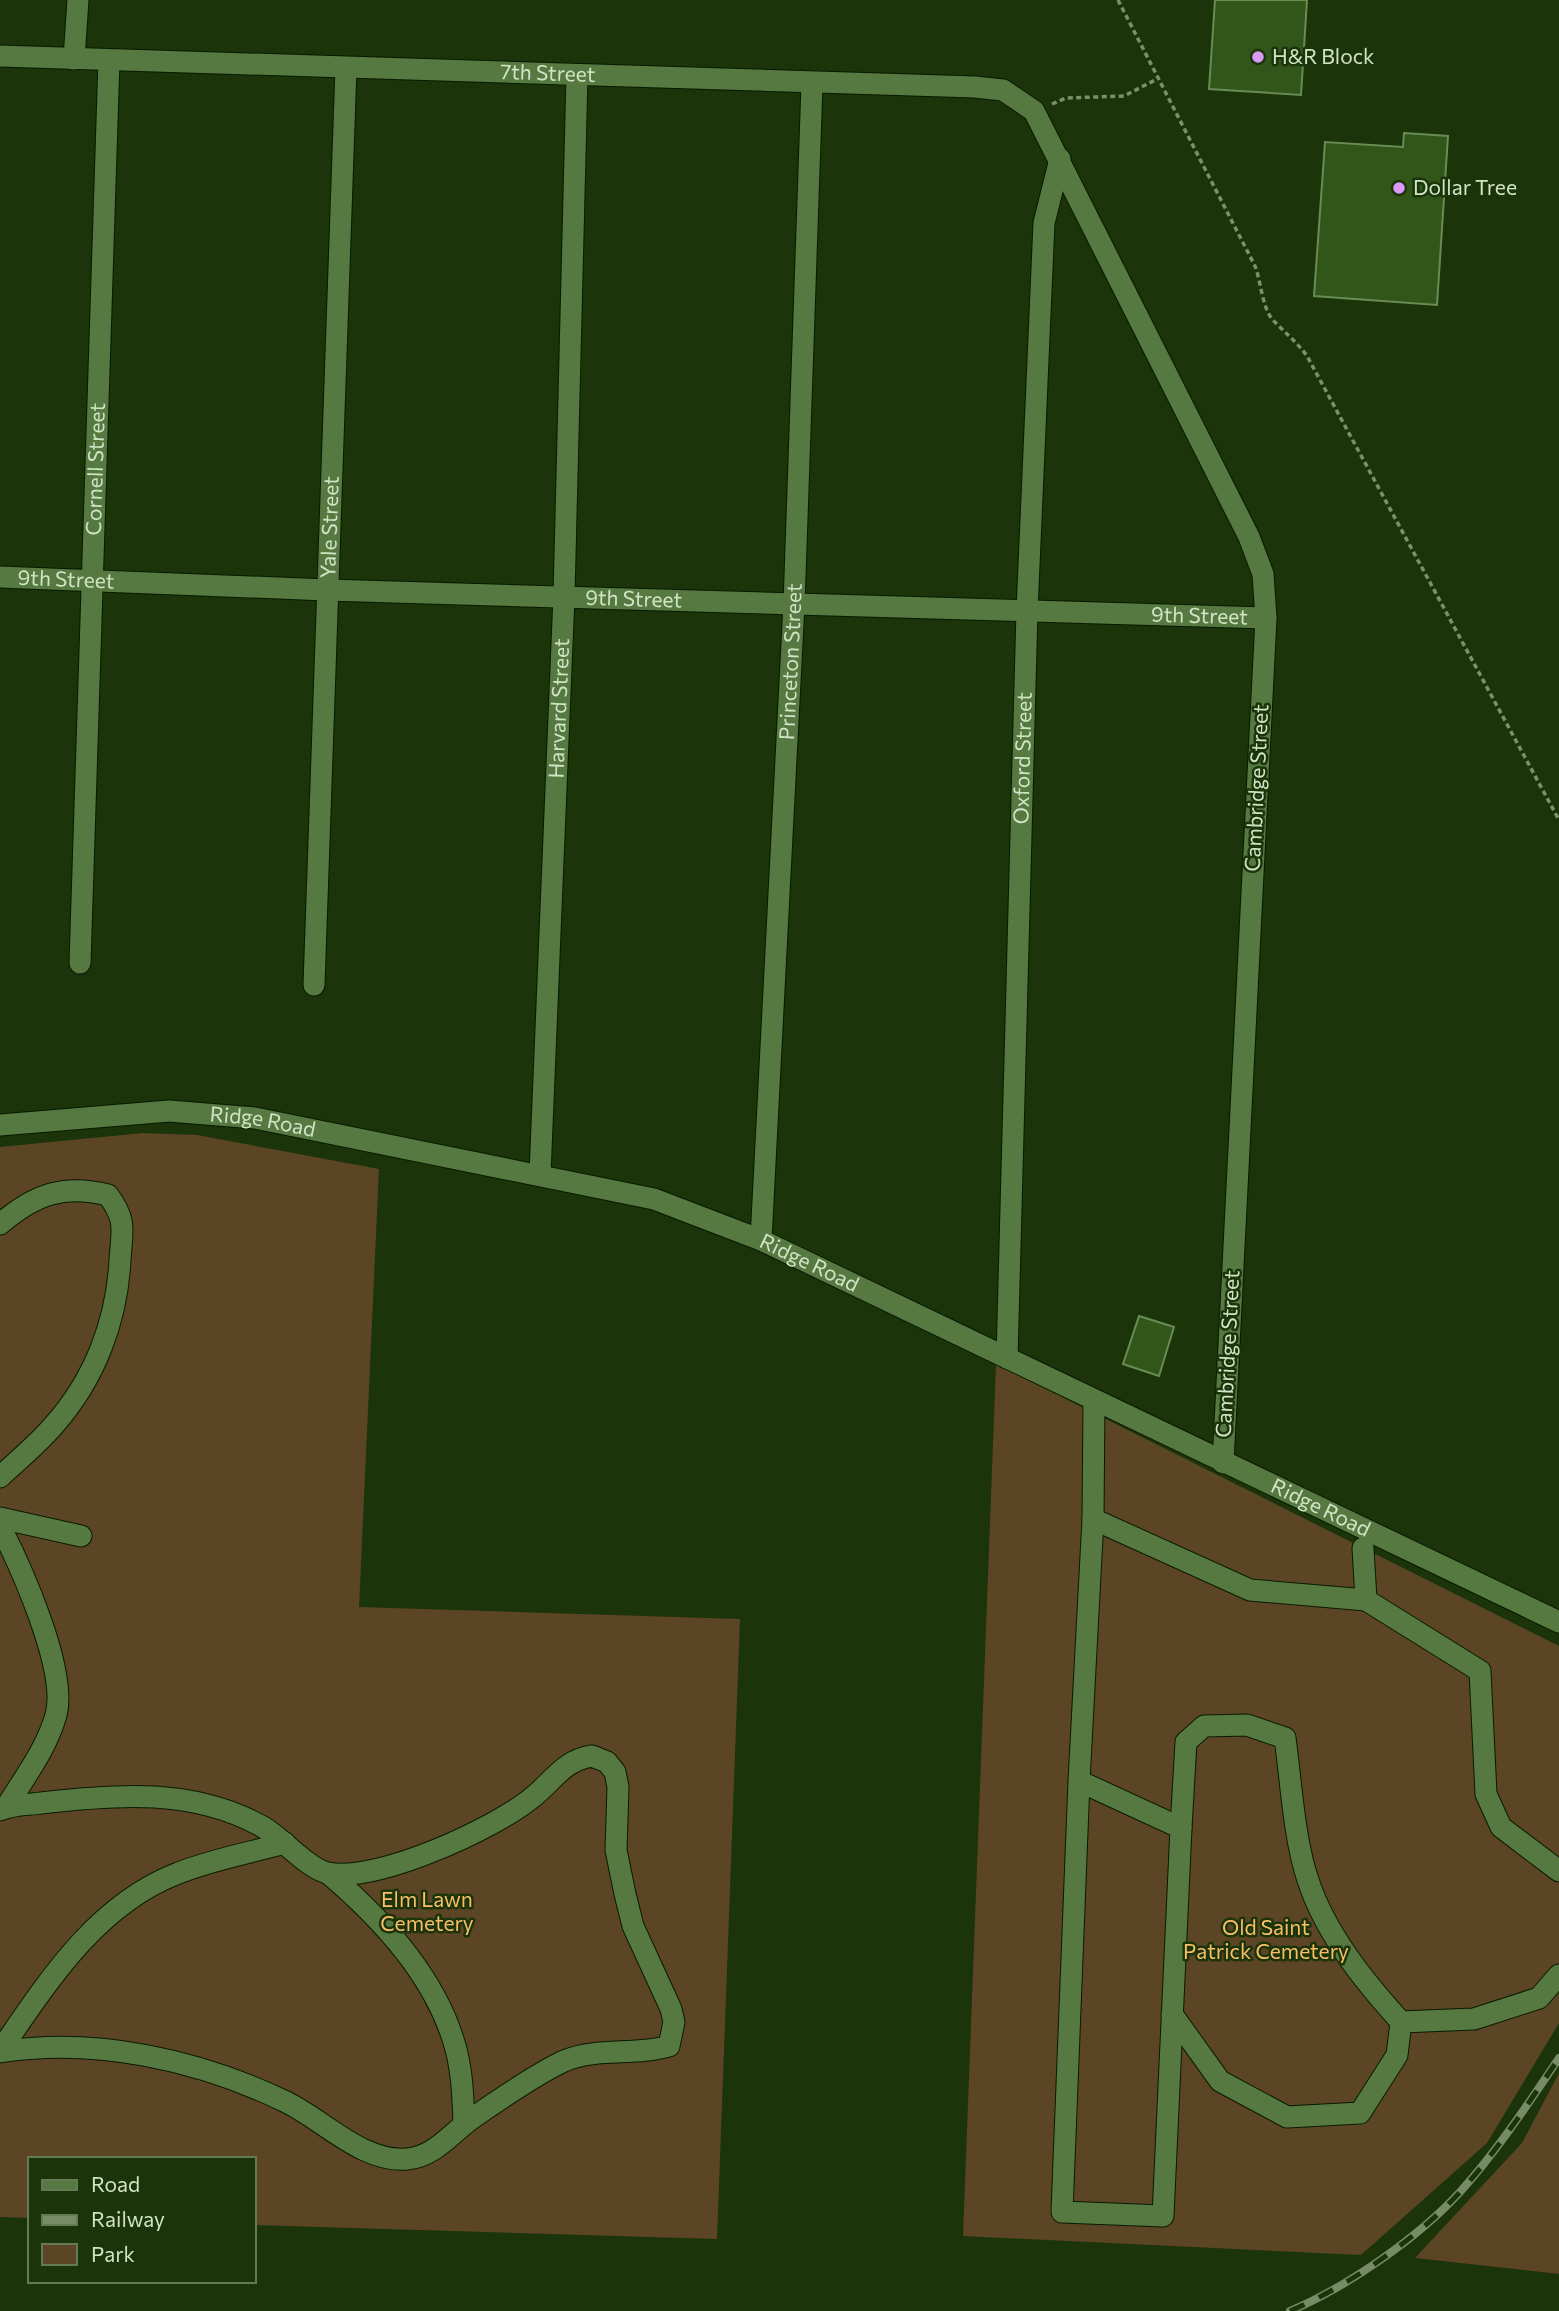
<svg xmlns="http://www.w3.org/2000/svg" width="1559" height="2311" viewBox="0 0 1559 2311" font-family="Commissioner,sans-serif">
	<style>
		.green { fill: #5c4524 }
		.building { fill: #32551a; stroke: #688c53; stroke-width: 2 }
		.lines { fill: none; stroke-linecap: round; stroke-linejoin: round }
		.minor-casing { stroke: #091a01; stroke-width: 23 }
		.path { stroke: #7b916d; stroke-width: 3.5; stroke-dasharray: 5 3.5; stroke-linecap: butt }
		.minor { stroke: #557941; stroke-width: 21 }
		.rail-casing { stroke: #758c67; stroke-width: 8 }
		.rail { stroke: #1b340a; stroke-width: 5; stroke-dasharray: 16; stroke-linecap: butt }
		.poi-dot { fill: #da9af6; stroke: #1b340a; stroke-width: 2.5 }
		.labels { text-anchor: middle; stroke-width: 5; stroke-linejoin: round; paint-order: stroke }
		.poi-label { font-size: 21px; fill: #d0e4c5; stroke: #1b340a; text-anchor: start }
		.street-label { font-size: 21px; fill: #d0e4c5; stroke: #1b340a }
		.park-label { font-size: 21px; fill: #fabe66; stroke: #1b340a }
	</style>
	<rect width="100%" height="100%" fill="#1b340a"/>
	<path class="green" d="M143 1133 197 1135 379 1169 359 1607 740 1619 717 2239 254 2225V2159H30V2218L0 2217V1147Z
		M996 1364 1559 1646V2023L1487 2143 1361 2255 963 2236Z
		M1559 2073V2274L1415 2258 1522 2143Z"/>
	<path class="building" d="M1215 0H1307L1301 95 1209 89Z
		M1404 133 1448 136 1437 305 1314 296 1325 142 1403 147Z
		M1139 1316 1174 1327 1159 1376 1123 1364Z"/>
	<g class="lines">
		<g class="minor-casing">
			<g id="minor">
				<path id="s1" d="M0 56 975 87 1003 90 1034 111 1249 537 1263 574 1266 618 1223 1463"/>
				<path d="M74 59 78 0"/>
				<path id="s2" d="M0 577 327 590 1266 618"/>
				<path id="s3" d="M80 963 109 60"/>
				<path id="s4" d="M314 985 346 68"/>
				<path id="s5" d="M0 1125 169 1111 255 1118 654 1199 761 1240 1559 1622"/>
				<path id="s6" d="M540 1174 564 596 577 76"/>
				<path d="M0 1224C35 1194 64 1184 108 1195 127 1221 122 1229 120 1260 117 1320 95 1379 54 1425 38 1444 18 1460 0 1477"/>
				<path id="s7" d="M761 1240 794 605 812 84"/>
				<path id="s8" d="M1007 1358 1027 611 1044 223 1060 159"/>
				<path d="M0 1518 81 1536"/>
				<path d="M1093 1519 1250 1590 1366 1600"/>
				<path d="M0 1526C21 1567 68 1671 56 1715 47 1748 24 1778 7 1806"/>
				<path d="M1363 1548 1366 1600 1480 1671 1486 1794 1501 1827 1559 1871"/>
				<path d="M1079 1781 1181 1828 1163 2216 1062 2212 1079 1781 1093 1519 1094 1400"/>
				<path d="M0 1810C13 1804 28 1805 41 1803 117 1794 194 1788 263 1827 282 1838 308 1869 328 1873 377 1883 496 1828 533 1797 553 1781 564 1760 592 1756L607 1762 615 1772 618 1787 616 1850 625 1894 633 1926 671 2009 674 2022 669 2046C635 2056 597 2047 564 2061 536 2074 500 2099 474 2117 453 2131 435 2157 407 2159 362 2163 323 2119 284 2101 199 2060 95 2037 0 2052"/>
				<path d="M1181 1828 1186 1742 1204 1726 1247 1725 1285 1738C1291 1781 1294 1839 1308 1880 1325 1933 1364 1981 1401 2022"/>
				<path d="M329 1874C381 1918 432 1973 453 2039 462 2066 463 2095 464 2124"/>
				<path d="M1172 2014 1220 2081 1287 2117 1360 2113 1397 2055 1401 2022 1474 2019 1539 1998 1559 1975"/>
				<path d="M0 2051C47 1983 95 1906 176 1874 210 1860 249 1853 285 1843"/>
			</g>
		</g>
		<path class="path" d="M1118 0 1255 266C1261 282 1262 306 1272 319 1284 332 1297 342 1307 356L1559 820
			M1052 104 1066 98 1124 96 1159 78"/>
		<use href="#minor" class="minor"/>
		<g class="rail-casing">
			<path id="rail" d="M1290 2311C1347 2287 1418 2238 1460 2192 1497 2151 1528 2104 1559 2058"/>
		</g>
		<use href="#rail" class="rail"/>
	</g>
	<g class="poi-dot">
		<circle cx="1258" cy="57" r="7"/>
		<circle cx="1399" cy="188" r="7"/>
	</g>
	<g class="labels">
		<g class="poi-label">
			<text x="1272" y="64">H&amp;R Block</text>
			<text x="1413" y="195">Dollar Tree</text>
		</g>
		<g class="street-label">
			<text dy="7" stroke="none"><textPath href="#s1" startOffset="548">7th Street</textPath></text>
			<text dy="7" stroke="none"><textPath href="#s3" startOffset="494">Cornell Street</textPath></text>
			<text dy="7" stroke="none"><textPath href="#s4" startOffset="458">Yale Street</textPath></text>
			<text dy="7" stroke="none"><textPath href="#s2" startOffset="66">9th Street</textPath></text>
			<text dy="7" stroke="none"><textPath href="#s2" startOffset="634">9th Street</textPath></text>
			<text dy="7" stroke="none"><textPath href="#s2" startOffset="1200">9th Street</textPath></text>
			<text dy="7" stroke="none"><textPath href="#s7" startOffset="579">Princeton Street</textPath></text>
			<text dy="7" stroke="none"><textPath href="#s6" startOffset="466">Harvard Street</textPath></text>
			<text dy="7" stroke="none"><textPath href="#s8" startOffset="600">Oxford Street</textPath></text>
			<text transform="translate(1257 788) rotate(-87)" y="7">Cambridge Street</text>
			<text dy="7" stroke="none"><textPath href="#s5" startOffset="264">Ridge Road</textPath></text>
			<text dy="7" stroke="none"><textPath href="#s5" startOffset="831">Ridge Road</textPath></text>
			<text transform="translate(1228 1354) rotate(-87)" y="7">Cambridge Street</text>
			<text dy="7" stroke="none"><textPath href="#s5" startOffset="1398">Ridge Road</textPath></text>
		</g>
		<g class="park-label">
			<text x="427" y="1907">Elm Lawn<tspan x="427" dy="24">Cemetery</tspan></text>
			<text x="1266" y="1935">Old Saint<tspan x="1266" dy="24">Patrick Cemetery</tspan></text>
		</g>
	</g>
	<rect x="28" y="2157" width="228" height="126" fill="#1b340a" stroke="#637a55" stroke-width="2"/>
	<rect x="42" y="2180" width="35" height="10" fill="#557941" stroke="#637a55" stroke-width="2"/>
	<text x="91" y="2192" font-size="21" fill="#d0e4c5">Road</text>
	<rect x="42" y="2215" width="35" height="10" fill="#758c67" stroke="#637a55" stroke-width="2"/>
	<text x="91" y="2227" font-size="21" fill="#d0e4c5">Railway</text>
	<rect x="42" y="2244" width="35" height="21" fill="#5c4524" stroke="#637a55" stroke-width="2"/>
	<text x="91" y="2262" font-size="21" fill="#d0e4c5">Park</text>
</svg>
